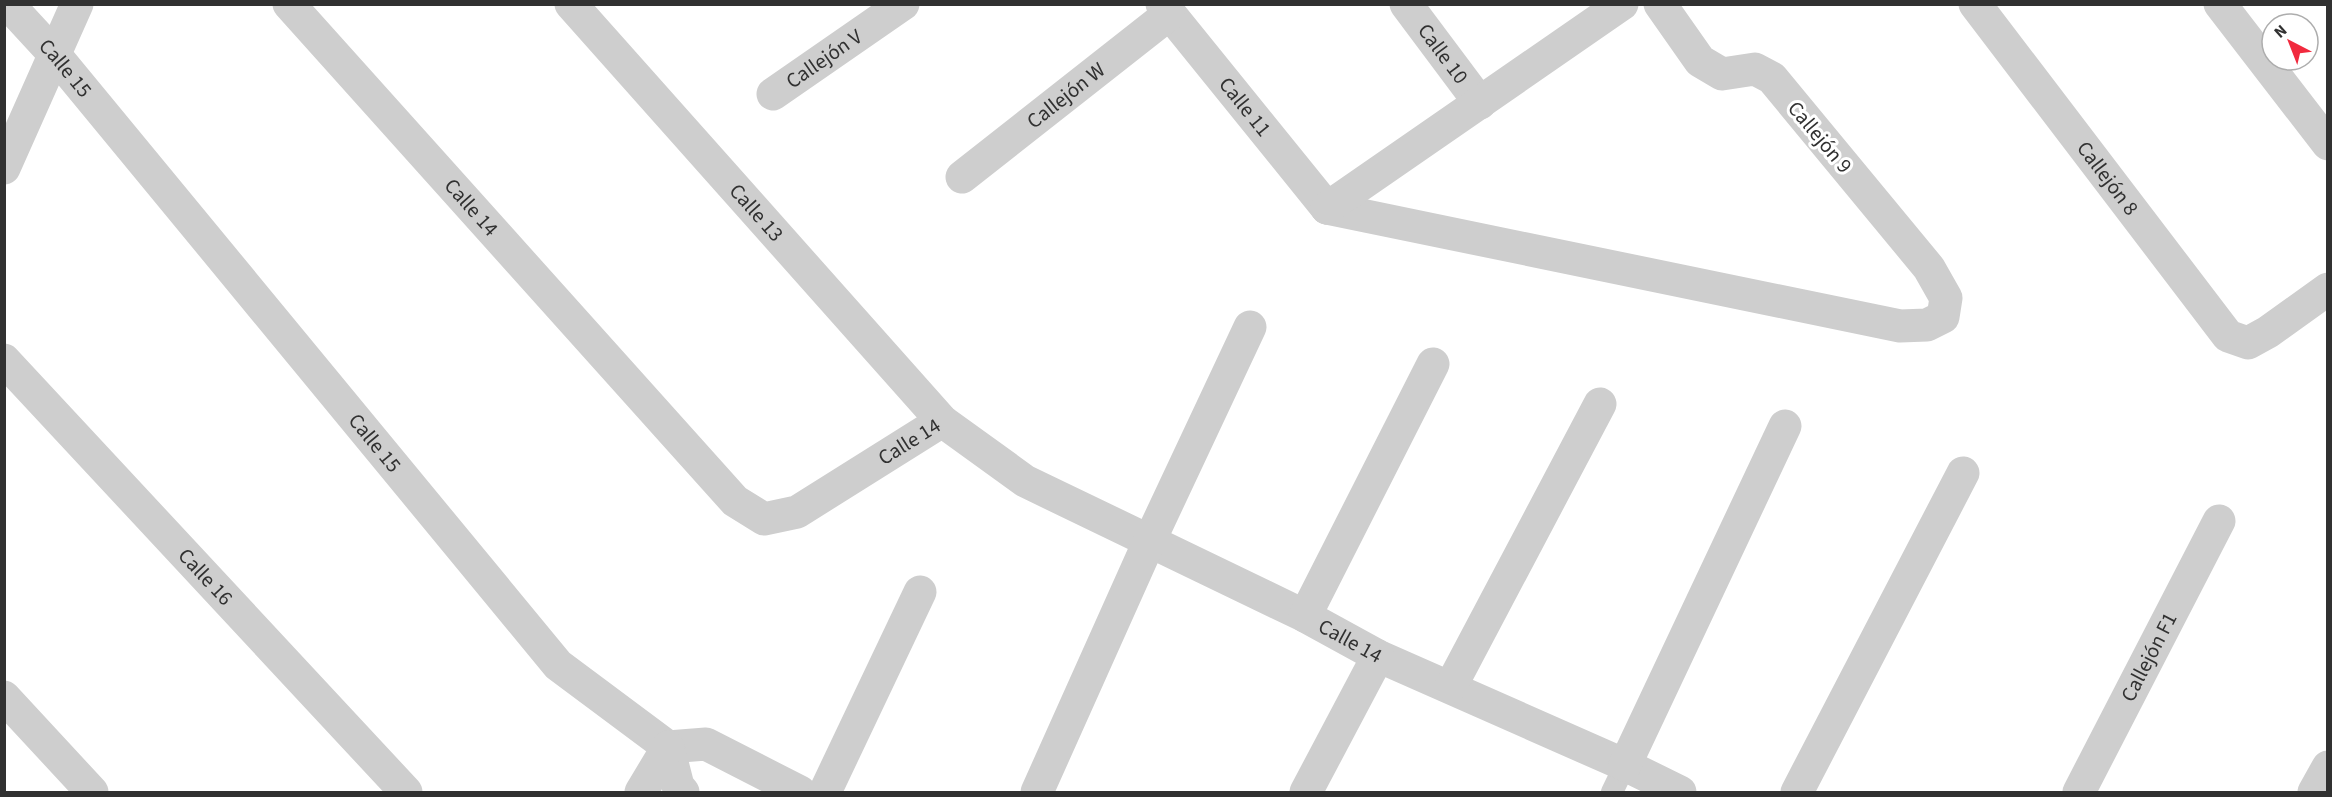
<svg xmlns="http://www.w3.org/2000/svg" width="2332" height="797" viewBox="0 0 2332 797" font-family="'Source Sans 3',sans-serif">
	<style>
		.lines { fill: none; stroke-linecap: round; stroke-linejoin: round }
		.service { stroke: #cecece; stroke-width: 22 }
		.minor { stroke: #cecece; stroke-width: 33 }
		.labels { text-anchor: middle; stroke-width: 6; stroke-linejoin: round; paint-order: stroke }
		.street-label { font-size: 21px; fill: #313131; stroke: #fff }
	</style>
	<rect width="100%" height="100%" fill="#fff"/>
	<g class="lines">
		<path class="service" d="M1612 792 1625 765"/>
		<g class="minor">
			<path id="s1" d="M8 4 55 55 558 665 668 747 706 744 800 792"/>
			<path id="s2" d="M289 4 735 501 764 519 797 512 942 421"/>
			<path id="s3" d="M571 4 942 421 1025 481 1305 616 1378 656 1625 765 1680 792"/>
			<path id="s4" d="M1162 4 1327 208"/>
			<path id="s5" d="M1406 4 1480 103"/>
			<path id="s6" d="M1975 4 2228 336 2248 343 2268 332 2328 289"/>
			<path d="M2220 4 2328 144"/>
			<path id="s7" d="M773 94 903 4"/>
			<path d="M4 168 77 4"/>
			<path id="s8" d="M962 177 1168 15"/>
			<path d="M1327 208 1900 326 1927 325 1943 317 1946 298 1929 268 1772 78 1755 69 1722 74 1700 61 1660 4"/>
			<path d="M1327 208 1622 4"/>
			<path id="s9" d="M4 360 406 792"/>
			<path d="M1305 616 1433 364"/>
			<path d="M1451 686 1600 404"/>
			<path d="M4 697 92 792"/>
			<path d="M668 747 678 786 683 792"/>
			<path d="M1625 765 1785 426"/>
			<path d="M641 792 668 747"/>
			<path d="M825 792 920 592"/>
			<path d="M1037 792 1149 542 1250 327"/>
			<path d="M1306 792 1378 656"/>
			<path d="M1797 792 1963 473"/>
			<path id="s10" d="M2079 792 2219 521"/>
			<path d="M2314 792 2328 767"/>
		</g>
	</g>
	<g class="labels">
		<g class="street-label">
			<text dy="7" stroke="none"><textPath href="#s5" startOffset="62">Calle 10</textPath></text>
			<text dy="7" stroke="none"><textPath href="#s7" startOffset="62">Callejón V</textPath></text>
			<text dy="7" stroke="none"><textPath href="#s1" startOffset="86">Calle 15</textPath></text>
			<text dy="7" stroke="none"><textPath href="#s8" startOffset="132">Callejón W</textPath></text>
			<text dy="7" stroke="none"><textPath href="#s4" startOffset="132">Calle 11</textPath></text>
			<text transform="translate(1820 137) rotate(50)" y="7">Callejón 9</text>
			<text dy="7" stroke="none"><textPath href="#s6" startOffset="219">Callejón 8</textPath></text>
			<text dy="7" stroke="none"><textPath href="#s2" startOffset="273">Calle 14</textPath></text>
			<text dy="7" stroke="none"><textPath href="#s3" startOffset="279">Calle 13</textPath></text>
			<text dy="7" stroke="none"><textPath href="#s1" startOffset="572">Calle 15</textPath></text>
			<text dy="7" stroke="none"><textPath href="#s2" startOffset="868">Calle 14</textPath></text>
			<text dy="7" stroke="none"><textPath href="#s9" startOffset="296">Calle 16</textPath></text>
			<text dy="7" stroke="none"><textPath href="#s3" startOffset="1023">Calle 14</textPath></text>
			<text dy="7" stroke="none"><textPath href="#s10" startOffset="152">Callejón F1</textPath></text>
		</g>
	</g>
	<rect width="2332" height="797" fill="none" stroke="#313131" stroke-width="12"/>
	<g transform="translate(2290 42) rotate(318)"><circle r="28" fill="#ffffff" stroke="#adadad" stroke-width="1.5"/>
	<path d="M0-4.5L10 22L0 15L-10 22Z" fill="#f12a3e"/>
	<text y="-9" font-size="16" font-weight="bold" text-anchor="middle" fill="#313131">N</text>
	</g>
</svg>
